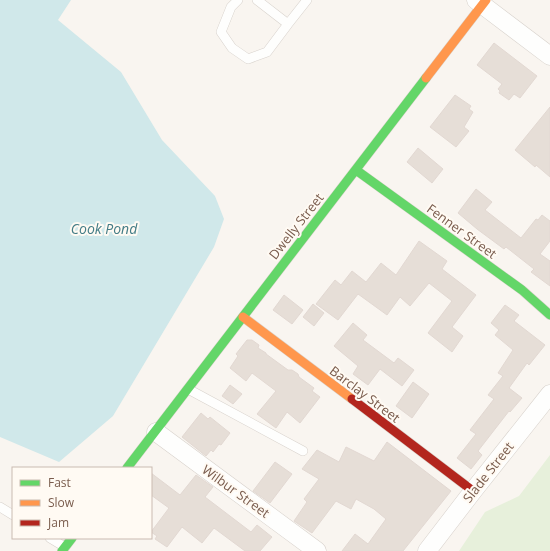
<svg xmlns="http://www.w3.org/2000/svg" width="550" height="551" viewBox="0 0 550 551" font-family="'Open Sans',sans-serif">
	<style>
		.green { fill: #e7f0db }
		.water { fill: #d0e8ea }
		.building { fill: #e6ded7; stroke: #e2d8d2 }
		.lines { fill: none; stroke-linecap: round; stroke-linejoin: round }
		.lane-casing { stroke: #d7d1cb; stroke-width: 10 }
		.street-casing { stroke: #d7d1cb; stroke-width: 19 }
		.fast-casing { stroke: #d9d2cb; stroke-width: 10 }
		.slow-casing { stroke: #d9d2cb; stroke-width: 10 }
		.jam-casing { stroke: #d9d2cb; stroke-width: 10 }
		.lane { stroke: #fefefd; stroke-width: 9 }
		.street { stroke: #fefefd; stroke-width: 18 }
		.fast { stroke: #63d668; stroke-width: 9 }
		.slow { stroke: #ff974d; stroke-width: 9 }
		.jam { stroke: #b3261e; stroke-width: 9 }
		.labels { text-anchor: middle; stroke-width: 4; stroke-linejoin: round; paint-order: stroke }
		.street-label { font-size: 13px; fill: #7a5c4d; stroke: #fffaf3 }
		.water-label { font-size: 14px; font-style: italic; fill: #437c86; stroke: #fffaf3 }
	</style>
	<rect width="100%" height="100%" fill="#f9f5f0"/>
	<path class="green" d="M550 455V551H459L485 512 519 496Z"/>
	<path class="water" d="M0 0H71L58 20 121 72 162 140 215 196 224 219 214 247 113 416 59 462 0 437Z"/>
	<path class="building" d="M494 43 537 76 520 98 514 94 509 100 499 93 500 91 498 89 502 84 477 65Z
		M455 95 471 106 469 109 473 112 464 127 469 131 456 147 430 127Z
		M550 107V177L536 165 535 167 515 150Z
		M418 148 443 169 432 183 407 162Z
		M476 189 492 202 485 210 521 238 536 219 538 220 542 215 550 221V241L540 254 550 261V286L531 272 534 269 506 247 504 249 477 229 458 213Z
		M419 241 447 261 442 269 476 295 452 327 463 336 452 352 428 333 452 301 429 283 410 306 400 297 387 315 358 294 338 320 316 304 335 280 341 285 352 271 366 282 381 263 396 275Z
		M284 295 303 310 292 324 273 310Z
		M313 304 324 313 314 326 303 317Z
		M505 305 519 315 514 321 545 345 529 365 527 363 509 388 522 398 510 412 509 411 478 451 482 455 471 469 457 458 476 434 470 430 494 399 488 395 503 376 498 373 513 350 495 335 499 330 491 323Z
		M353 323 367 335 363 340 394 363 398 358 414 370 402 386 380 369 368 385 353 374 358 366 334 346Z
		M247 340H252L259 345 258 348 266 353V354L288 370H292L298 374 299 377 314 388 312 391 320 397 300 423 287 412 276 428 257 414 276 391 252 373 246 381 230 368 238 356 236 354Z
		M413 382 429 394 412 418 396 406Z
		M230 385 242 394 233 404 222 396Z
		M201 413 208 419 210 417 230 433 221 445 219 444 213 452 211 450 206 456 182 437Z
		M387 442 451 491 403 551H342L355 534 368 544 386 519 374 509 356 499 351 509 336 501 312 533 294 521 307 502 304 499 319 479 302 469 317 450 339 462 346 447 374 461Z
		M275 462 292 474 270 503 253 491Z
		M151 473 180 495 196 475 213 487 205 497 251 532 257 525 272 537 260 551H245L214 528 202 543 182 527 167 547 155 539 157 536 151 532 169 508 151 495Z"/>
	<g class="lines">
		<g class="lane-casing">
			<path id="lane" d="M238 0 231 7 221 32 232 48 248 59 267 52 288 24
				M257 0 288 24 307 0
				M188 389 303 451
				M0 507 13 515
				M50 538 65 547"/>
		</g>
		<g class="street-casing">
			<path id="street" d="M476 0 550 56
				M156 432 317 551
				M427 551 473 491 550 394"/>
		</g>
		<g class="fast-casing">
			<path id="fast" d="M356 170 522 290 550 315
				M127 468 426 78
				M62 551 72 538"/>
		</g>
		<g class="slow-casing">
			<path id="slow" d="M426 78 486 0
				M243 317 352 399"/>
		</g>
		<g class="jam-casing">
			<path id="jam" d="M352 399 473 491"/>
		</g>
		<use href="#lane" class="lane"/>
		<use href="#street" class="street"/>
		<use href="#fast" class="fast"/>
		<use href="#slow" class="slow"/>
		<use href="#jam" class="jam"/>
	</g>
	<g class="labels">
		<g class="street-label">
			<text transform="translate(296 226) rotate(-52)" y="5">Dwelly Street</text>
			<text transform="translate(462 231) rotate(36)" y="5">Fenner Street</text>
			<text transform="translate(365 394) rotate(37)" y="5">Barclay Street</text>
			<text transform="translate(488 472) rotate(-52)" y="5">Slade Street</text>
			<text transform="translate(236 491) rotate(36)" y="5">Wilbur Street</text>
		</g>
		<g class="water-label">
			<text x="104" y="234">Cook Pond</text>
		</g>
	</g>
	<rect x="12" y="467" width="140" height="72" fill="#fffaf3" stroke="#cabbb1"/>
	<rect x="20" y="480" width="20" height="6" fill="#63d668" stroke="#cabbb1"/>
	<text x="48" y="487" font-size="12" fill="#7a5c4d">Fast</text>
	<rect x="20" y="500" width="20" height="6" fill="#ff974d" stroke="#cabbb1"/>
	<text x="48" y="507" font-size="12" fill="#7a5c4d">Slow</text>
	<rect x="20" y="520" width="20" height="6" fill="#b3261e" stroke="#cabbb1"/>
	<text x="48" y="527" font-size="12" fill="#7a5c4d">Jam</text>
</svg>
